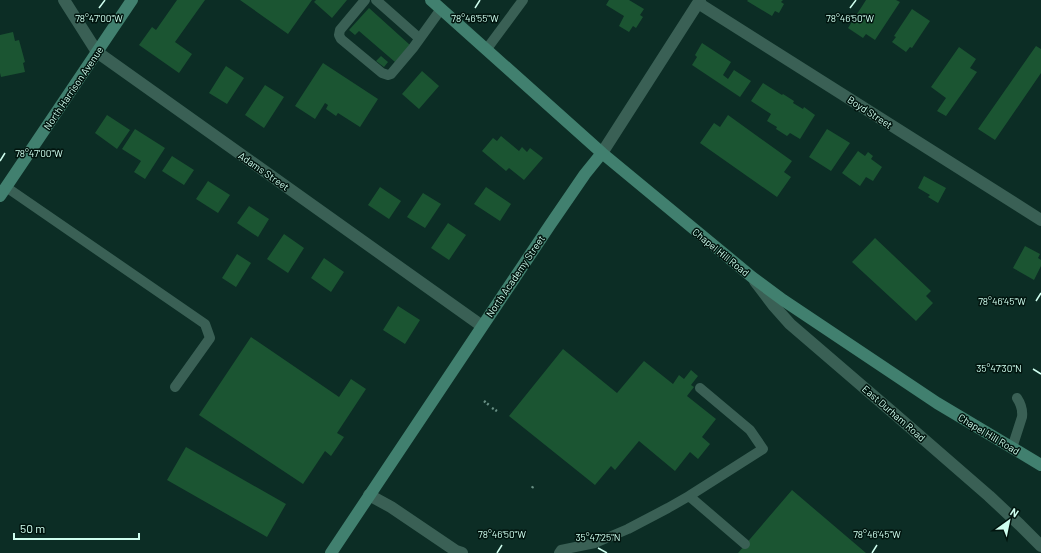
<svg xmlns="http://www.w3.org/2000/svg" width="1041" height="553" viewBox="0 0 1041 553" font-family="Barlow,sans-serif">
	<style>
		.building { fill: #1b5532 }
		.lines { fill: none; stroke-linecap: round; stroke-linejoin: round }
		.path { stroke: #699085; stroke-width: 2.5; stroke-dasharray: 2 2; stroke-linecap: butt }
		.service { stroke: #3a6055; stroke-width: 10 }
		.minor { stroke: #3a6055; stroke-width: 12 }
		.tertiary { stroke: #3a6055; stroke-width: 12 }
		.secondary { stroke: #41806f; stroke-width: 12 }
		.ticks { fill: none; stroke: #cffeef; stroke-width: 1.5 }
		.labels { text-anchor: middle; stroke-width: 3; stroke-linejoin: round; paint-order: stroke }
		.street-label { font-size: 10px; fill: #cffeef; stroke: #01140e }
		.ticks-label { font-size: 10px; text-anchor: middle; fill: #cffeef; stroke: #01140e; stroke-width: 3; stroke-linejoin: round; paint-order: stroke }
	</style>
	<rect width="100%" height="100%" fill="#0c2d25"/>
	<path class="building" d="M177 0H205L175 42 192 54 179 73 139 45 152 27 156 30Z
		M240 0H312L288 34Z
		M316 0H347L332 18 314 2Z
		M609 0H629L644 9 640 15 643 17 636 28 633 26 629 32 619 26 624 16 606 5Z
		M748 0H783L781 2 784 4 779 13 775 11 772 16 747 1Z
		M866 0H896L900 2 875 40 866 34 863 38 848 28Z
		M369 8 410 45 395 62 359 31 355 35 349 30Z
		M912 9 930 21 912 48 910 47 906 52 892 42 896 37 894 36Z
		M13 32 15 41 19 40 25 62 23 63 25 72 1 77 0 73V35Z
		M702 43 731 62 723 75 728 79 734 70 751 81 740 97 692 65 697 57 695 55Z
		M1036 46 1041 49V73L995 140 978 129Z
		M959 47 976 59 970 68 977 72 946 116 937 111 946 98 931 87Z
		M381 56 388 62 384 67 376 61Z
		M323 63 378 99 360 127 338 113 336 116 326 109 328 105 325 103 315 119 295 106Z
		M226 66 244 78 227 104 209 93Z
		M422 71 439 86 419 109 402 94Z
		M763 83 782 95 783 94 794 101 793 103 803 109 804 107 815 115 800 139 790 133 787 136 776 129 777 127 767 121 771 114 751 101Z
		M265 85 284 97 264 128 245 115Z
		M107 115 130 130 117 149 95 133Z
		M728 115 792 161 784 172 791 177 777 197 700 143 714 123 720 127Z
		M135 129 165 148 145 179 134 172 141 161 122 149Z
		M827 129 850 143 831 171 809 157Z
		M501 136 519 151 522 147 527 152 530 148 543 158 524 180 509 168 506 171 482 151 493 138 497 141Z
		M858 151 865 156 868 152 873 156 871 159 882 167 873 181 866 177 860 186 842 173Z
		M172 156 194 170 184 185 162 171Z
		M924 176 946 188 938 203 928 197 930 195 918 188Z
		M208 181 230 195 218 213 196 199Z
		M380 187 401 201 389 219 368 205Z
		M486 187 511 204 500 221 474 204Z
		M423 193 441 204 425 228 407 217Z
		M249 206 269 219 258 237 237 223Z
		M448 223 466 235 449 260 431 248Z
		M284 234 304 248 288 273 267 259Z
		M875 238 931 291 926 296 933 303 916 321 852 262Z
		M1025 246 1040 254 1038 258 1041 260V266L1034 280 1013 268Z
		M237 254 251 263 236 287 222 278Z
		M324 258 344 272 331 292 311 278Z
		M398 306 420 320 405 344 383 330Z
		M251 337 339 397 351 379 366 389 337 433 344 437 331 456 325 451 303 484 199 415Z
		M563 349 617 393 644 361 673 384 679 375 684 379 691 370 698 376 691 385 694 387 687 396 716 419 702 437 710 444 698 459 690 452 675 471 639 441 615 470 611 466 595 485 509 416Z
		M186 447 286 504 267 537 167 480Z
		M792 490 866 553H738Z"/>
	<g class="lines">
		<path class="path" d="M484 401 489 405
			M492 408 497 411
			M532 488 534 485"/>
		<path class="service" d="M365 0 340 30 339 35 341 39 382 73 388 75 391 74 413 48 441 9
			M376 0 419 38
			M486 50 523 0
			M6 187 205 324 210 338 175 387
			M1012 448 1022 417C1023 409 1021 404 1017 398
			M689 496 745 544
			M559 553 561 550 595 543 628 529 668 508 689 496 763 449 750 430 700 388"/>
		<path class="minor" d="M64 0 97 52 482 326
			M698 3 1041 220
			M602 153 700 0
			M369 495 391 507 456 551 462 553"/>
		<path class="tertiary" d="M755 281 774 306 790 324 897 416 989 496 1020 525 1041 546"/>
		<path class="secondary" d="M431 0 602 153 752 277 783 300 937 403 1041 465
			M0 196 132 0
			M331 553 550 225 585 174 602 153"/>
	</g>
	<path class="ticks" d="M99 8 105 0M475 8 480 0M850 8 856 0M0 161 5 153M1036 301 1041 293M1033 369 1041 374M598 548 607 553M497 553 502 545M872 553 877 545"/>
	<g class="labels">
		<g class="street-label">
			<text transform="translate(73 88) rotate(-56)" y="4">North Harrison Avenue</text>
			<text transform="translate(870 112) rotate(33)" y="4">Boyd Street</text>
			<text transform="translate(264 171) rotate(35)" y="4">Adams Street</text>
			<text transform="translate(721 252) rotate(39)" y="4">Chapel Hill Road</text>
			<text transform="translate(515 276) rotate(-56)" y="4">North Academy Street</text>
			<text transform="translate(894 413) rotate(41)" y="4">East Durham Road</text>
			<text transform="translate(989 434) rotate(31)" y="4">Chapel Hill Road</text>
		</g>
	</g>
	<g class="ticks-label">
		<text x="99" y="22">78°47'00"W</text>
		<text x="475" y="22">78°46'55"W</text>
		<text x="850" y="22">78°46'50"W</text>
		<text x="39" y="157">78°47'00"W</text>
		<text x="1002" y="305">78°46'45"W</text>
		<text x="999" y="372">35°47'30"N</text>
		<text x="502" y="538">78°46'50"W</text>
		<text x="877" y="538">78°46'45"W</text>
		<text x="598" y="541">35°47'25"N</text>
	</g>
	<g transform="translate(1009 521) rotate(33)" stroke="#01140e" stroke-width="3" paint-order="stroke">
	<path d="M0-3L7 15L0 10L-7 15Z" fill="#cffeef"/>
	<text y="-6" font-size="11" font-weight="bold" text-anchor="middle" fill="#cffeef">N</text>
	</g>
	<path d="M14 533v6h125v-6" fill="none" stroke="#cffeef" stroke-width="2"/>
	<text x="20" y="533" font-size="12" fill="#cffeef" stroke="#01140e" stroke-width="3" paint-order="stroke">50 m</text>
</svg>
